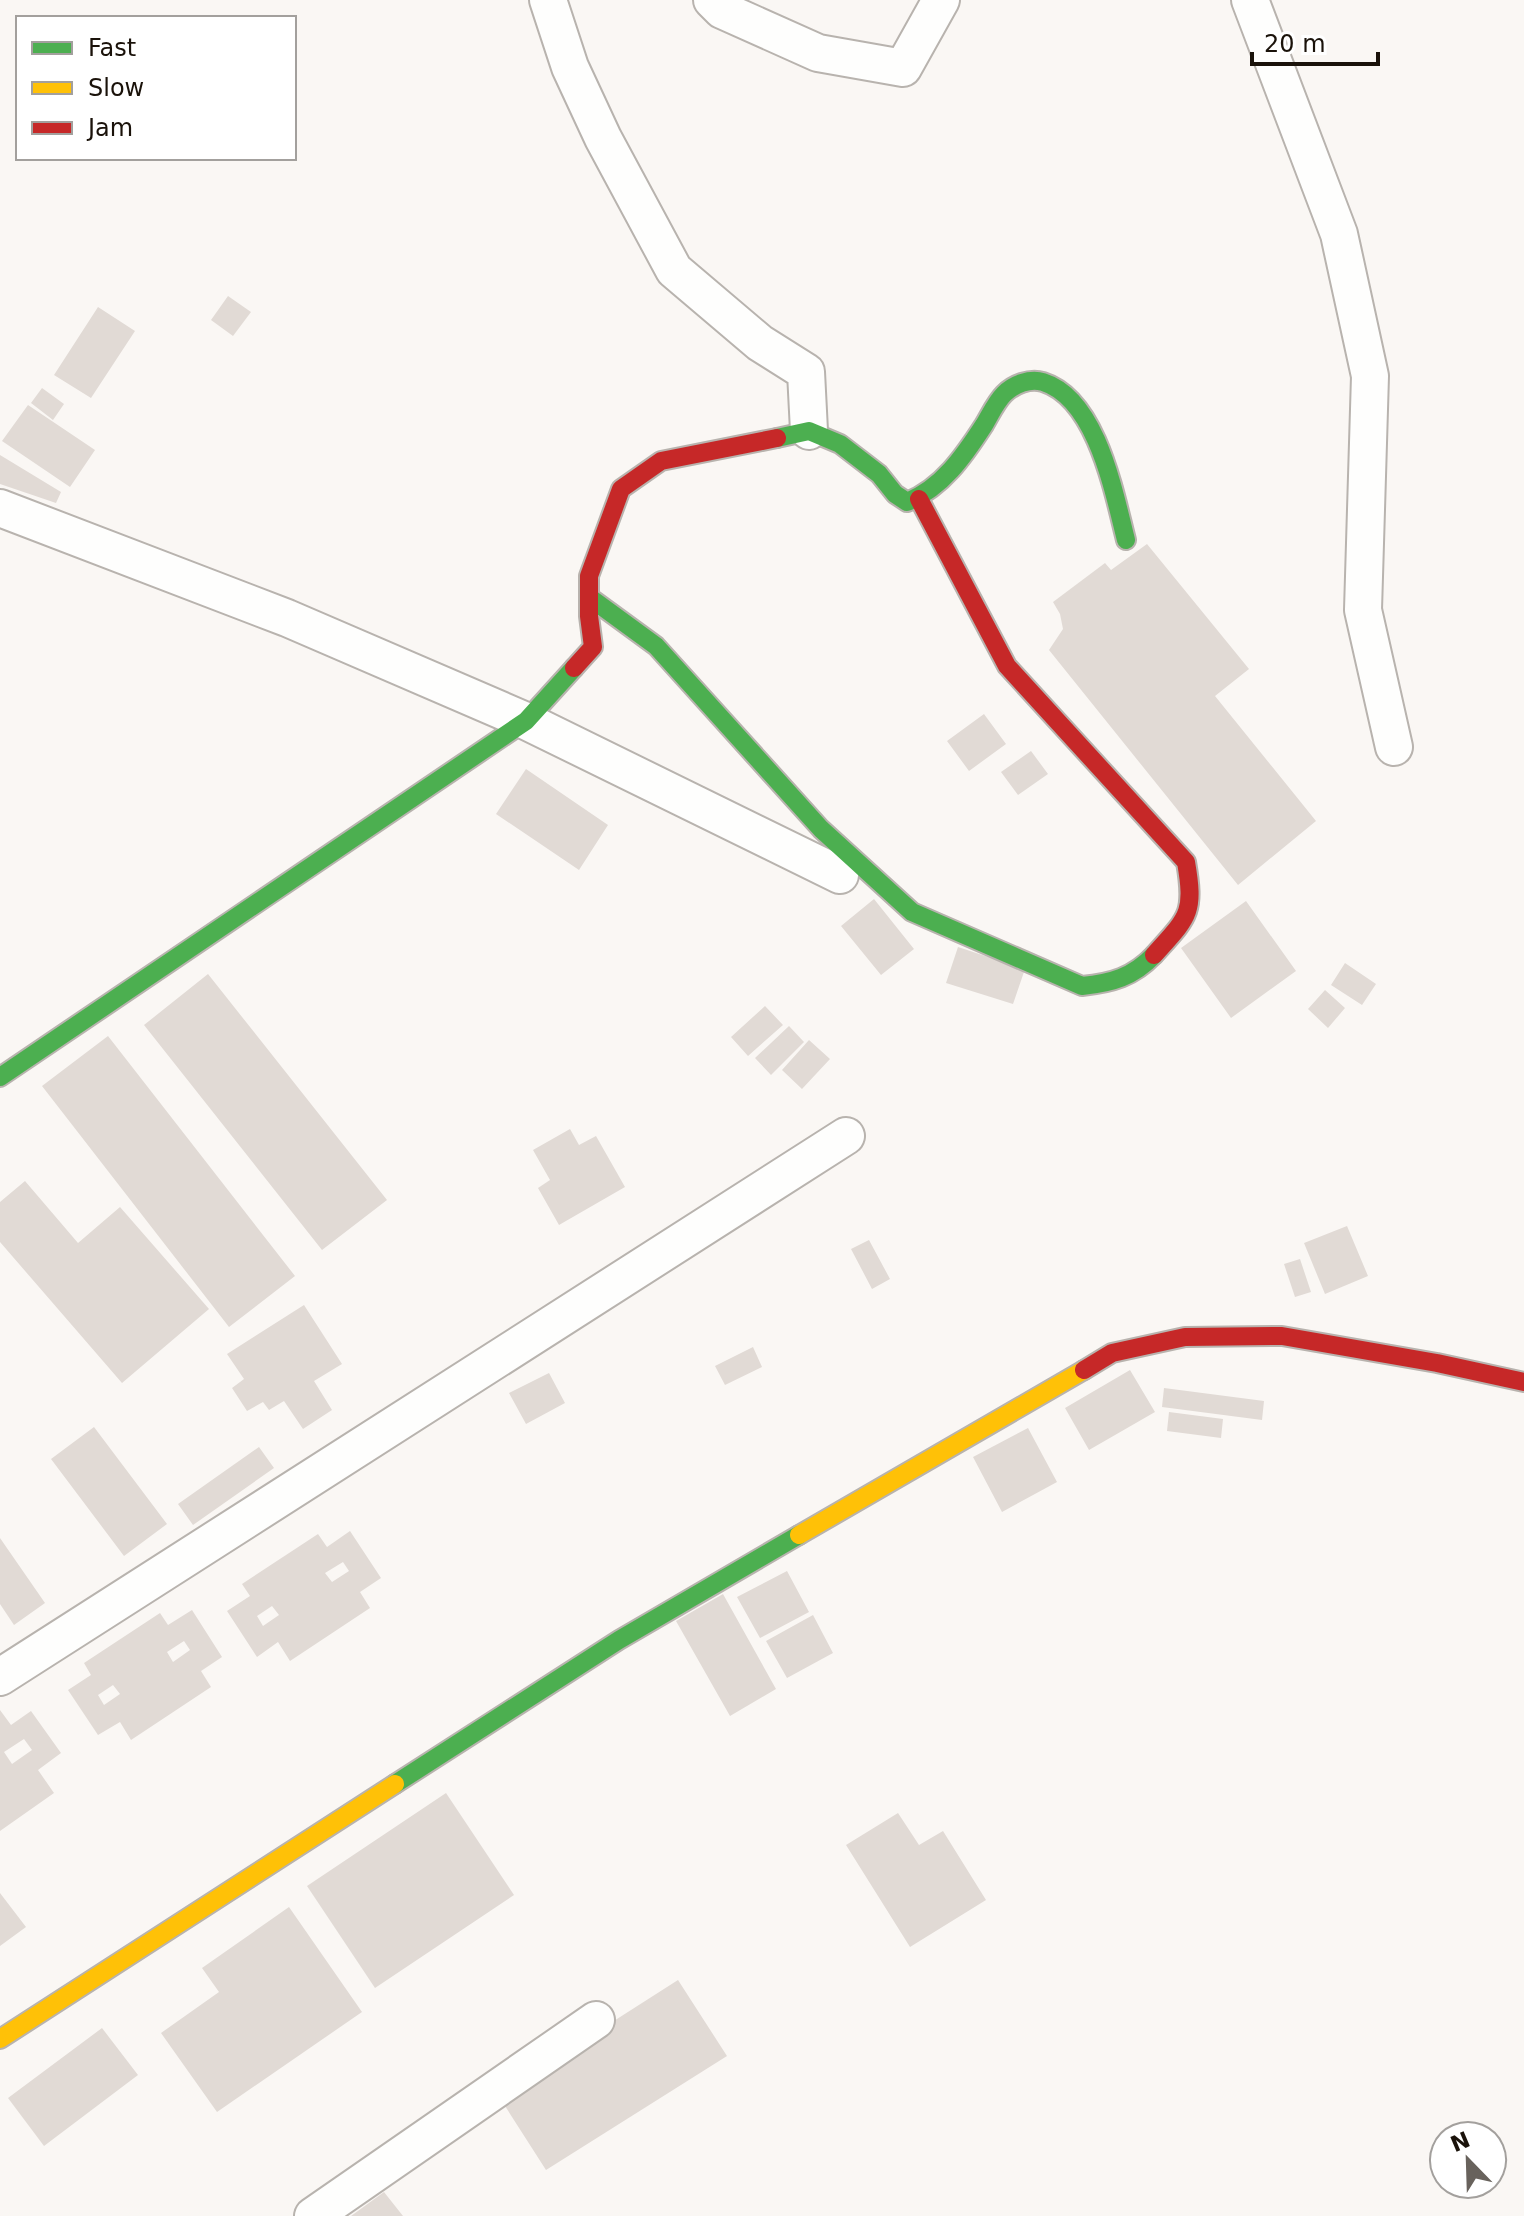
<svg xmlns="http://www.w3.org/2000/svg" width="1524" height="2216" viewBox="0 0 1524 2216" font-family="'DejaVu Sans',sans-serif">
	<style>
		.building { fill: #e1dad5; fill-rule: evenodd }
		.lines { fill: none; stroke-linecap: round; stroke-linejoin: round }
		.street-casing { stroke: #b8b3ae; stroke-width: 40 }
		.fast-casing { stroke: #b8b3ae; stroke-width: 22 }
		.slow-casing { stroke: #b8b3ae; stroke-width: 22 }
		.jam-casing { stroke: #b8b3ae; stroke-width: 22 }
		.street { stroke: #fefefd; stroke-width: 36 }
		.fast { stroke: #4caf50; stroke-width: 18 }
		.slow { stroke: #ffc107; stroke-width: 18 }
		.jam { stroke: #c62828; stroke-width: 18 }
	</style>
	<rect width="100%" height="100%" fill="#faf7f4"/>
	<path class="building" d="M228 296 251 312 233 336 211 320Z
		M98 307 135 331 91 398 54 375Z
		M42 388 64 404 53 420 31 403Z
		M28 405 95 450 70 487 2 441Z
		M0 455 61 492 56 503 0 484Z
		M1147 544 1249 669 1215 696 1316 821 1238 885 1049 650 1063 629 1060 614 1053 602 1105 563 1111 570Z
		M984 714 1006 744 969 771 947 741Z
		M1031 751 1048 774 1018 795 1001 772Z
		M526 769 608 825 579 870 496 814Z
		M874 899 914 949 881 975 841 926Z
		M1246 901 1296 971 1231 1018 1181 948Z
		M958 947 1025 969 1013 1004 946 983Z
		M1345 963 1376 984 1362 1005 1331 985Z
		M208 974 387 1200 322 1250 144 1025Z
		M1325 990 1345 1008 1328 1028 1308 1009Z
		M765 1006 783 1025 748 1056 731 1037Z
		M789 1026 804 1042 771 1075 755 1058Z
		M108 1036 295 1276 229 1327 42 1086Z
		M809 1040 830 1059 802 1089 782 1070Z
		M570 1129 579 1145 596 1136 625 1187 559 1225 538 1188 550 1180 533 1150Z
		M25 1181 78 1243 120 1207 209 1309 122 1383 0 1242V1202Z
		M1347 1226 1368 1276 1325 1294 1304 1243Z
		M869 1240 890 1279 872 1289 851 1249Z
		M1300 1259 1311 1292 1295 1297 1284 1264Z
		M304 1305 342 1364 314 1381 332 1410 303 1429 284 1401 269 1410 263 1402 247 1411 232 1388 244 1379 227 1354Z
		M753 1347 762 1367 725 1385 715 1366Z
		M1130 1370 1155 1412 1089 1450 1065 1408Z
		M549 1373 565 1403 526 1424 509 1393Z
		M1164 1388 1264 1401 1262 1420 1162 1407Z
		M1169 1412 1223 1419 1221 1438 1167 1431Z
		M94 1427 167 1524 124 1556 51 1459Z
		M1028 1428 1057 1482 1002 1512 973 1457Z
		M259 1447 274 1468 193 1525 178 1504Z
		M350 1531 381 1578 360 1592 370 1608 290 1661 278 1642 257 1657 227 1611 250 1596 242 1584 318 1534 327 1547ZM343 1562 349 1571 332 1582 325 1573ZM272 1606 279 1615 263 1626 257 1616Z
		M0 1538 45 1603 14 1625 0 1604Z
		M787 1571 809 1612 760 1638 737 1597Z
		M723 1594 776 1689 730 1716 676 1621Z
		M192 1610 222 1657 201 1671 211 1687 131 1740 120 1722 98 1735 68 1690 91 1675 84 1663 160 1613 168 1625ZM184 1641 190 1650 173 1662 167 1652ZM113 1685 120 1694 104 1705 98 1695Z
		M813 1615 833 1653 787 1678 766 1641Z
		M0 1710 11 1725 31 1711 61 1753 38 1770 54 1793 0 1831ZM24 1739 32 1750 12 1764 4 1752Z
		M446 1793 514 1895 375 1988 307 1886Z
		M898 1813 919 1845 943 1831 986 1900 910 1947 846 1845Z
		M0 1893 26 1927 0 1946Z
		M289 1907 362 2012 217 2112 161 2033 219 1992 202 1968Z
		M678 1980 727 2056 546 2170 498 2095Z
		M102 2028 138 2075 44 2146 8 2098Z
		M384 2192 403 2216H351Z"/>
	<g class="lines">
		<g class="street-casing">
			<path id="street" d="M548 0 570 67 603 138 674 270 760 343 806 372 809 431
				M712 0 722 10 818 53 903 68 941 0
				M1250 0 1339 234 1370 376 1363 610 1394 747
				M0 508 287 618 526 721 840 875
				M0 1677 846 1136
				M313 2216 596 2020"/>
		</g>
		<g class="fast-casing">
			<path id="fast" d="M777 438 809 431 840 444 879 474 895 494 907 502C942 488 964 456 984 425 990 415 996 402 1004 394 1014 384 1030 378 1043 382 1097 399 1114 493 1126 540
				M589 597 656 646 821 829 912 912 1082 986C1112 983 1133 977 1154 955
				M0 1077 526 721 574 668
				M395 1784 619 1640 799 1535"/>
		</g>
		<g class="slow-casing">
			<path id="slow" d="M799 1535 1084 1370
				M0 2039 395 1784"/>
		</g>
		<g class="jam-casing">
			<path id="jam" d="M919 499 1007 666 1186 862C1195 914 1188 917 1154 955
				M574 668 593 647 589 616V576L621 489 661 461 777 438
				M1084 1370 1112 1353 1185 1337 1282 1336 1437 1363 1524 1382"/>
		</g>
		<use href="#street" class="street"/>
		<use href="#fast" class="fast"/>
		<use href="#slow" class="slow"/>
		<use href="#jam" class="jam"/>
	</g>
	<rect x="16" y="16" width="280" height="144" fill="#ffffff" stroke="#a3a09d" stroke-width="2"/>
	<rect x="32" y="42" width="40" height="12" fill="#4caf50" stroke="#a3a09d" stroke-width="2"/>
	<text x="88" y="56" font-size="24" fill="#1a120a">Fast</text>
	<rect x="32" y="82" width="40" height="12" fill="#ffc107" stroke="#a3a09d" stroke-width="2"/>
	<text x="88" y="96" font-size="24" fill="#1a120a">Slow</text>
	<rect x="32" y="122" width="40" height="12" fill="#c62828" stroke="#a3a09d" stroke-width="2"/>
	<text x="88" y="136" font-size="24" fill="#1a120a">Jam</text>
	<g transform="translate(1468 2160) rotate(337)"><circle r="38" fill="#ffffff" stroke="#a3a09d" stroke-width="2"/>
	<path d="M0-6L14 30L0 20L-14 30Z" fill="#68625c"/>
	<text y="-12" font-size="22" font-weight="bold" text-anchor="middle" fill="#1a120a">N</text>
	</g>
	<path d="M1252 52v12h126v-12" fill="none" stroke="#1a120a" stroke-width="4"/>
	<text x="1264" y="52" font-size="24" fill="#1a120a" stroke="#ffffff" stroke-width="6" paint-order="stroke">20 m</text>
</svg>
